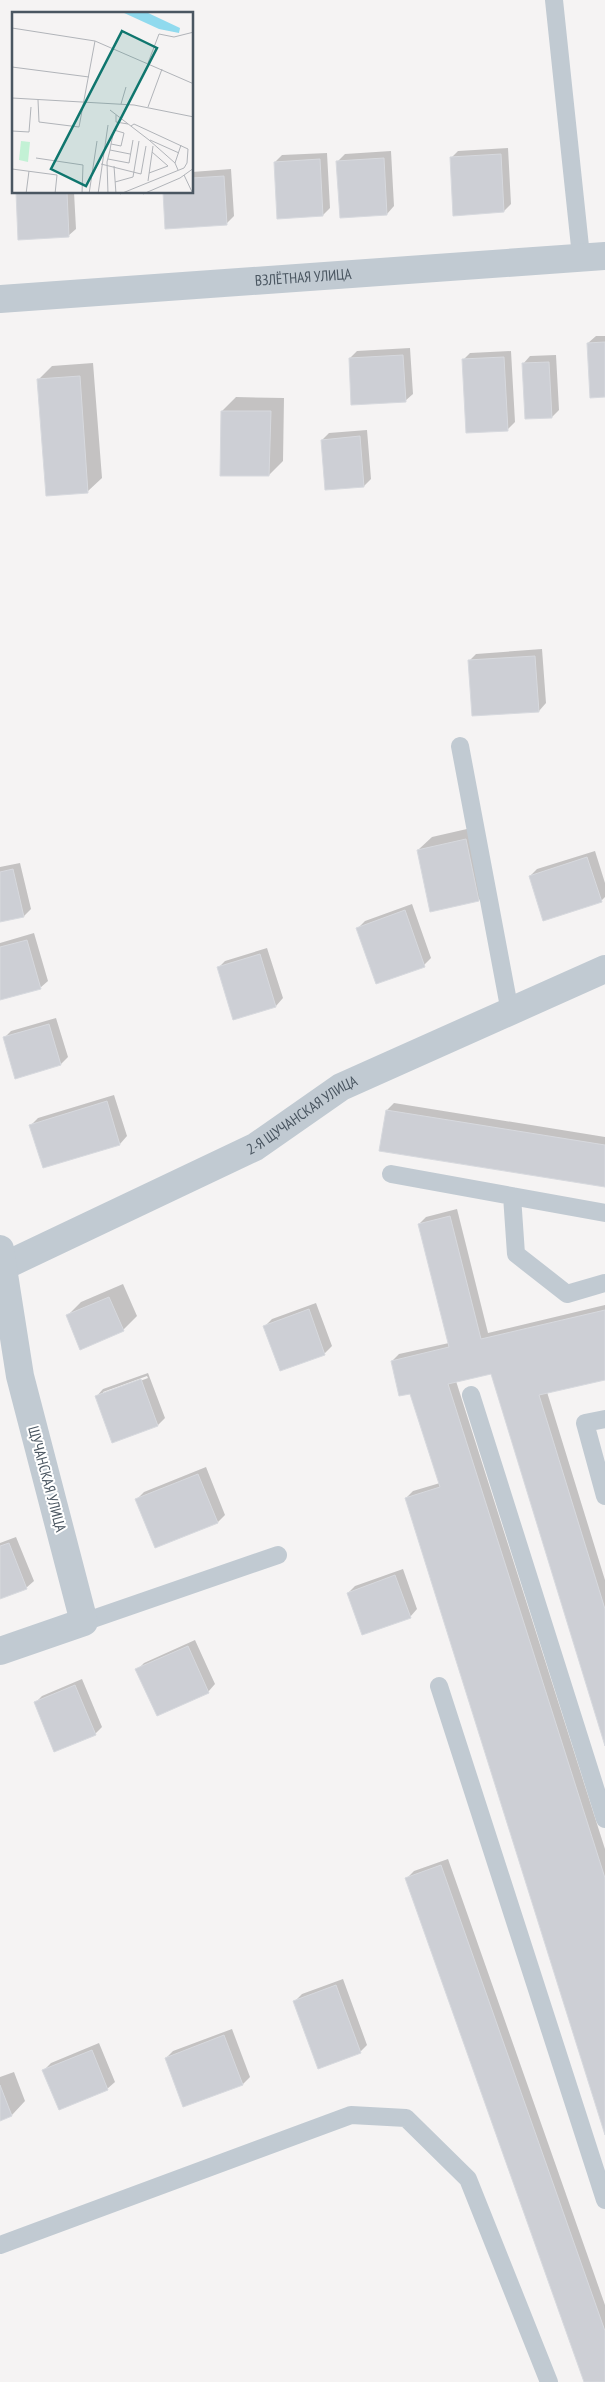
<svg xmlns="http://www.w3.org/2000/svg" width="605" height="2382" viewBox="0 0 605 2382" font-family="'PT Sans Narrow',sans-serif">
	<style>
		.shadow { fill: #0003; fill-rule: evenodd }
		.building { fill: #cdcfd5; stroke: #d7d9de }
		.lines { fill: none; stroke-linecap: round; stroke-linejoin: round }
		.lane { stroke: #c1cad2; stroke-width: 18 }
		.street { stroke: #c1cad2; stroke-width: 28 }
		.labels { text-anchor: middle; stroke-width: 4; stroke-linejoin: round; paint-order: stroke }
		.street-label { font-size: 15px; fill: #4a5661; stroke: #fff }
		.inset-road { fill: none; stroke: #b1b4b9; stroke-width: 1 }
		.view { fill: #0f766e; fill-opacity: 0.15; stroke: #0f766e; stroke-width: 2.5 }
		.inset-edge { fill: none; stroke: #4a5661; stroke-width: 2.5 }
	</style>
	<rect width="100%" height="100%" fill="#f5f3f3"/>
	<path class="shadow" d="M508 148 511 204 504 211 451 158 458 151Z
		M391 151 394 206 387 214 338 161 345 154Z
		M327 153 330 208 323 215 275 162 282 155Z
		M231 169 234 216 227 223 192 192V172Z
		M17 192H74L76 229 68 236Z
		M596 336H605V396L588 343Z
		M410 348 413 394 405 401 350 358 357 351Z
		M511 351 515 422 508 429 463 360 470 353Z
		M556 355 559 410 552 417 523 364 530 356Z
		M93 363 102 478 88 491 38 380 52 366Z
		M236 397 284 398 283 461 269 475 222 411Z
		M367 430 371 479 364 486 322 440 329 433Z
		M542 649 546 703 539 711 469 661 476 654Z
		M480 826 493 886 479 900 431 910 418 850 432 837Z
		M595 851 605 883V897L601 901 530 876 537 869Z
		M20 863 31 909 24 916 0 921V867Z
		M412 904 431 958 424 965 358 928 365 921Z
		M34 933 48 981 40 988 0 999V943Z
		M267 948 283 998 276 1006 234 1019 218 968 225 961Z
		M56 1018 68 1057 61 1064 4 1038 11 1031Z
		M114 1095 127 1136 120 1144 44 1167 31 1125 38 1118Z
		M394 1103 605 1137V1186L387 1110Z
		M457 1209 488 1333 605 1305V1379L547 1392 605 1580V1742L491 1373 456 1381 605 1849V2131L406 1498 413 1491 440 1483 410 1392 392 1361 399 1354 449 1343 419 1224 426 1217Z
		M123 1284 137 1316 123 1330 67 1316 81 1302Z
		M316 1303 332 1346 325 1353 280 1369 265 1326 272 1319Z
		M148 1373 165 1418 158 1425 96 1397 103 1389ZM147 1376 148 1378 103 1395V1392Z
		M206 1467 225 1515 218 1522 156 1546 137 1499 144 1492Z
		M16 1537 34 1581 26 1588 0 1598V1543Z
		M403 1569 417 1609 410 1617 348 1593 355 1586Z
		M195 1640 215 1684 208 1692 137 1670 144 1663Z
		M82 1679 102 1727 95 1734 35 1703 42 1696Z
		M448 1859 605 2305V2382H585L407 1878 414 1871Z
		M343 1979 367 2045 360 2052 295 2001 302 1994Z
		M232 2029 250 2077 243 2084 184 2106 166 2058 173 2051Z
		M99 2043 115 2082 107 2089 44 2070 51 2063Z
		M14 2072 25 2101 12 2115 0 2120V2077Z"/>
	<path class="building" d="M501 154 504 212 453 216 450 157Z
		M384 158 387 215 340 218 336 161Z
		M320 159 323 216 277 219 274 162Z
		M224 176 227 225 165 229 163 192H192V178Z
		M16 192H67L69 237 18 240Z
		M605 342V397L590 398 587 343Z
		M403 355 406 402 351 405 349 358Z
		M504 357 508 431 466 433 462 359Z
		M549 362 552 418 525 419 522 363Z
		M80 376 88 493 46 496 37 379Z
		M221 411H271L269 476H220Z
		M360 436 364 487 325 490 321 440Z
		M535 656 539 712 472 716 468 660Z
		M466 839 479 901 430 912 417 850Z
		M587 857 602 902 543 921 529 876Z
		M13 869 24 917 0 922V872Z
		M405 910 425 967 376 984 356 928Z
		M27 940 41 989 0 1000V947Z
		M260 954 276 1007 233 1020 217 967Z
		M49 1024 61 1065 15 1079 3 1037Z
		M107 1101 120 1145 43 1168 29 1125Z
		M386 1110 605 1145V1187L379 1151Z
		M450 1216 481 1339 605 1310V1380L539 1395 605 1609V1746L491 1374 448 1384 605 1878V2135L405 1498 440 1487 410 1394 399 1396 391 1361 449 1347 418 1224Z
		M109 1297 124 1331 80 1350 66 1315Z
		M309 1309 325 1355 280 1371 263 1326Z
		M141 1379 158 1426 112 1443 95 1396Z
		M198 1474 218 1523 155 1548 135 1499Z
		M9 1543 27 1589 0 1599V1546Z
		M395 1575 411 1618 362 1635 347 1593Z
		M188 1646 209 1693 157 1716 135 1669Z
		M75 1685 96 1735 54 1752 34 1702Z
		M441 1865 605 2331V2382H584L405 1878Z
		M336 1985 361 2053 318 2069 293 2001Z
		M224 2035 243 2085 183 2107 165 2058Z
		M92 2050 108 2090 59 2110 42 2070Z
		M0 2085 12 2116 0 2121Z"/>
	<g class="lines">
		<path class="lane" d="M554 0 581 256
			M460 746 510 1012
			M391 1174 605 1213
			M512 1196 516 1254 567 1294 605 1283
			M471 1395 605 1819
			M605 1419 585 1423 605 1496
			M84 1622 278 1555
			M439 1686 605 2200
			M0 2245 351 2115 406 2118 468 2179 549 2382"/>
		<g class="street">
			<path id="s1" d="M0 299 605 256"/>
			<path id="s2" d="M0 1268 255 1147 341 1087 605 969"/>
			<path d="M0 1651 84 1622 20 1376 0 1249"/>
		</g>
	</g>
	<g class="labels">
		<g class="street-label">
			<text dy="5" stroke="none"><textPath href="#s1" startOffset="304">ВЗЛЁТНАЯ УЛИЦА</textPath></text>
			<text dy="5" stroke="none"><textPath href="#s2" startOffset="339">2-Я ЩУЧАНСКАЯ УЛИЦА</textPath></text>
			<text transform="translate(47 1479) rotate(75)" y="5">ЩУЧАНСКАЯ УЛИЦА</text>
		</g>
	</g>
	<g transform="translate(12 12)">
		<rect width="181" height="181" fill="#f5f3f3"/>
		<path d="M9 129 18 130 16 150 7 148Z" fill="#c3f1d5"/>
		<path d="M110 0H134L168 16 167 21 147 17Z" fill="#90daee"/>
		<path class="inset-road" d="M0 16 83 29 182 72M136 51 147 22 162 25 182 20M0 55 77 65M0 86 122 93 182 105M26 88 27 110 67 115 83 29M109 92 114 75M136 95 150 57M98 98 137 128 163 151 166 158M104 103V110L116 112M0 119 17 120 19 95M138 128 167 141M98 138 118 142M24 146 71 153 70 182M96 147 117 151 121 128M163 151 169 133M89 152 129 162 134 134M102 154 104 182M0 157 45 163 43 182M137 161 156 154 140 140M172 163 181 182M136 169 141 134M103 170 121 165 127 129M14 182 17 159M77 182 85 129M86 182 96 113M96 182 95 150 98 138 99 132 102 118 112 121 109 134 99 132M108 182 172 156 175 151 176 137 122 112 119 114M131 182 168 166 182 156"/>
		<path class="view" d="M110 19 145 36 74 174 39 157Z"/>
		<rect width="181" height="181" class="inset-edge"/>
	</g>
</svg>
